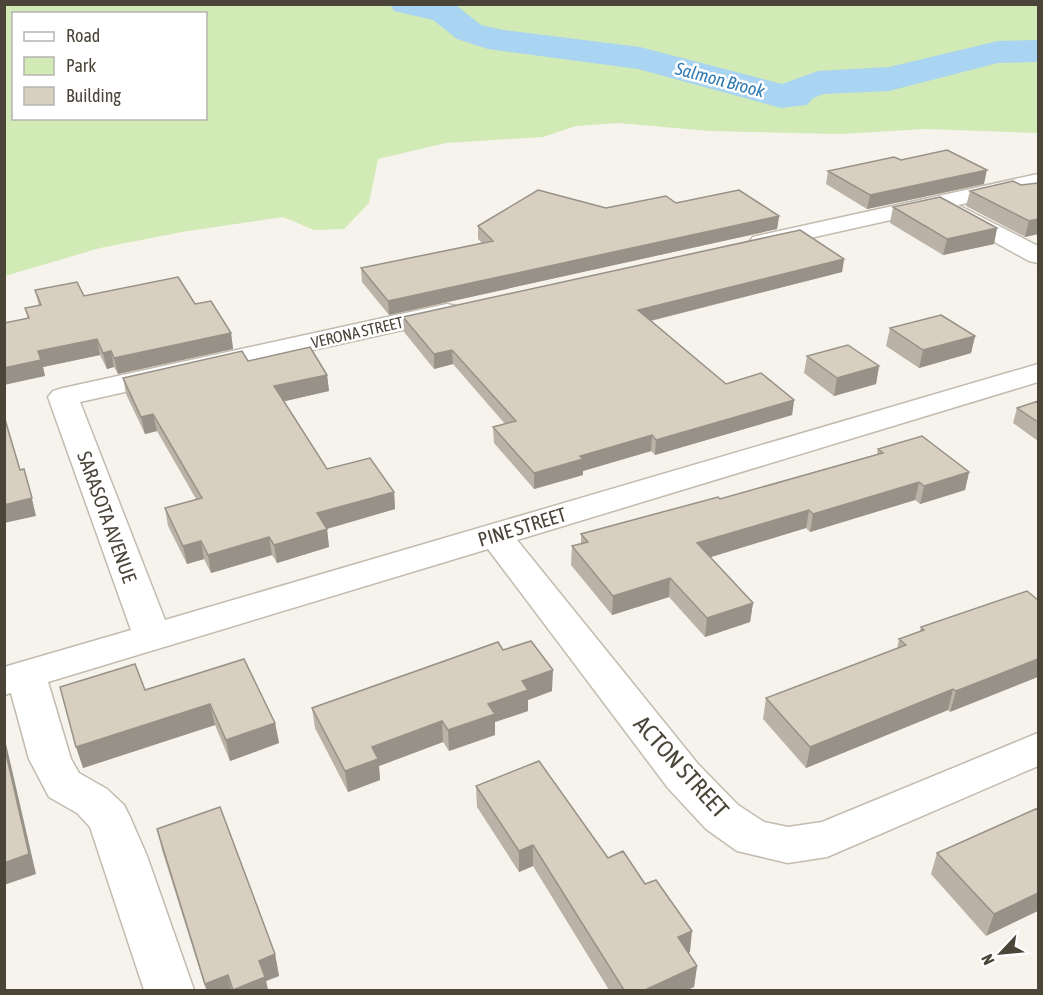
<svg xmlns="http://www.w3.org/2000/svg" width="1043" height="995" viewBox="0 0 1043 995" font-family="'Asap Condensed',sans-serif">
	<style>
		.green { fill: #d2eab5; fill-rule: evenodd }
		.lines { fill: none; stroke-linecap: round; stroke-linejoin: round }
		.river { fill: #a9d4f2; fill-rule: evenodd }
		.minor-casing { stroke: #c2bbae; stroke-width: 3 }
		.minor { fill: #fff; fill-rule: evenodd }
		.wall { fill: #bab2a6 }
		.shaded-wall { fill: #979187 }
		.building { fill: #d8cfc1; stroke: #979187; stroke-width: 1.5 }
		.labels { text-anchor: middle; stroke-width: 5; stroke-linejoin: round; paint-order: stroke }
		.far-street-label { font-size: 16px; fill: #4b4439; stroke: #fff }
		.far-water-label { font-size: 18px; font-style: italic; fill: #2e7ab2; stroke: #fff }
		.street-label { font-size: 20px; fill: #4b4439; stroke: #fff }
		.near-street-label { font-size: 24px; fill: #4b4439; stroke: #fff }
	</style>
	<rect width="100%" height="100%" fill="#f6f3ec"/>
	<path class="green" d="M5 4 1038 5V133L925 129 840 134 709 131 618 123 576 126 543 137 446 143 378 159 369 203 344 229 314 230 283 217 182 232 100 248 5 276ZM14 14H206V118H14Z"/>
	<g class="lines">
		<path class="river" d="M390 4H452L457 6 481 25 503 30 640 47 782 84 818 71 889 67 998 41 1038 40V62L998 63 889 91 824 94 813 98 807 105 781 108 638 69 488 49 457 39 433 20 394 11Z"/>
		<g class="minor-casing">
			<path id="minor" d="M1038 174V187L958 205 1038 246V263L1029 261 949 217 946 212 949 207 761 249 753 247 749 242 753 237 761 235Z
				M447 304 456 306 460 312 456 318 80 402 165 620 1038 364V382L517 540 698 764 738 805 764 822 788 827 822 822 1038 733V766L827 857 788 863 737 851 706 829 668 788 488 549 48 682 71 759 79 773 107 789 124 805 130 817 147 856 194 990H144L90 827 77 813 49 797 29 759 11 693 4 695V667L131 630 48 397 53 391 63 388Z"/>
		</g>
		<use href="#minor" class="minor"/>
	</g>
	<path class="wall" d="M901 160 984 184 867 209 826 184 828 171Z
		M1013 181 1038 234 1025 237 966 206 970 191Z
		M676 203 779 216 777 229 389 315 362 282 361 268 482 243 478 239V226L606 208Z
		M893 207 997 228 994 244 943 255 890 223Z
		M844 259 842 272 651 321 726 384 794 400 792 415 655 455 651 451 583 471V475L534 489 494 443 493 427 505 424 453 364 434 369 404 332 403 317Z
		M35 290 84 296 195 304 231 333 233 349 118 374 114 367 107 369 100 355 43 367 45 376 25 308 39 306Z
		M890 328 975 336 971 353 919 368 886 346Z
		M807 356 879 366 876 384 834 396 804 373Z
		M248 361 327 375 329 391 284 401 327 469 394 492 395 509 327 529 329 547 277 563 272 555 211 573 204 559 187 564 168 526 165 508 196 499 157 431 145 434 126 394 123 378Z
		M1038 401V441L1013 423 1017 408Z
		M878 449 969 472 965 490 920 504 915 500 810 532 806 528 710 557 753 603 750 622 705 637 669 597 612 615 571 565 572 546 581 544V534L720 499 877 454Z
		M1027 591 950 712 948 710 806 768 763 719 766 698 897 649 899 639 920 631 921 627Z
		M503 650 552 691 528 700V711L495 722V735L449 751 443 742 379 766 380 780 348 792 315 728 312 708Z
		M244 659 275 723 279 743 230 761 215 725 83 768 145 690Z
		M476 786 608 858 690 952 688 953 697 966 694 987 687 990H609L533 866 519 872 477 807Z
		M1038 808 986 936 931 874 937 853Z
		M157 829 275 954 279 976 266 981 268 990H206L162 850Z"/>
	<path class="shaded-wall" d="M987 170 984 184 867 209 870 195Z
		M779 216 777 229 389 315 388 301Z
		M1038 219V234L1025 237 1029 221Z
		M997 228 994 244 943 255 947 239Z
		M844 259 842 272 637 324 638 310Z
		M231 333 233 349 118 374 114 358Z
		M975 336 971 353 919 368 923 350Z
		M97 339 100 355 43 367 45 376 4 385V368L38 351Z
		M452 350 453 364 434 369V354Z
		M111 351 114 367 107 369 103 353Z
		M879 366 876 384 834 396 837 378Z
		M327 375 329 391 277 403 274 386Z
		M794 400 792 415 655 455 656 440Z
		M153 414 157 431 145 434 141 417Z
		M652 435 651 451 583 471V475L534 489V473L580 456Z
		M969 472 965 490 920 504 924 486Z
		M919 482 915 500 810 532 813 514Z
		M29 486 36 516 4 523V505Z
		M394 492 395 509 319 531 317 513Z
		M809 510 806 528 695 562 697 543Z
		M327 529 329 547 277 563 274 545Z
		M269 537 272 555 211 573 208 555Z
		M201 541 204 559 187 564 183 546Z
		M670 578 669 597 612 615 613 596Z
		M753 603 750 622 705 637 707 618Z
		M1038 659V677L950 712 956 691Z
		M553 670 552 691 528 700V711L495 722V735L449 751 448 730 522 681Z
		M953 689 948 710 806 768 810 747Z
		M210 704 215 725 83 768 76 747Z
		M442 721 443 742 379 766 380 780 348 792 345 771 372 747Z
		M275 723 279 743 230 761 226 740Z
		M4 735 36 874 4 885Z
		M533 845V866L519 872V851Z
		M1038 893V911L986 936 994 914Z
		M692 931 690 952 675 958 678 937Z
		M275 954 279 976 266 981 268 990H233L259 961Z
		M697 966 694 987 687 990H645Z
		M228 975 231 990H207L205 984Z"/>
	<path class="building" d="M947 150 987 170 870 195 828 171 894 157 901 160Z
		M1013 181 1021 185 1038 183V219L1029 221 970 191Z
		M538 190 606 208 666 196 676 203 739 190 779 216 388 301 361 268 493 241 478 226Z
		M940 197 997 228 947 239 893 207Z
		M800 230 844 259 638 310 726 384 761 373 794 400 656 440 652 435 580 456 583 459 534 473 493 427 516 421 452 350 434 354 403 317Z
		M178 277 195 304 211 301 231 333 114 358 111 351 103 353 97 339 38 351 41 360 4 368V323L29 318 25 308 41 305 35 290 77 282 84 296Z
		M941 315 975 336 923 350 890 328Z
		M848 345 879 366 837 378 807 356Z
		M310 347 327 375 274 386 327 469 370 458 394 492 317 513 327 529 274 545 269 537 208 555 201 541 183 546 165 508 202 498 153 414 141 417 123 378 242 351 248 361Z
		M1038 401V422L1017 408Z
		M4 416 20 470 24 469 32 498 4 505Z
		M922 436 969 472 924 486 919 482 813 514 809 510 697 543 753 603 707 618 670 578 613 596 572 546 588 542 581 534 718 497 720 499 883 453 878 449Z
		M1027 591 1038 600V659L956 691 953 689 810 747 766 698 906 645 899 639 924 630 921 627Z
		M531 641 553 670 522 681 528 690 488 704 495 714 448 730 442 721 372 747 378 759 345 771 312 708 498 642 503 650Z
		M244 659 275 723 226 740 210 704 76 747 60 687 135 664 145 690Z
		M4 745 29 854 4 863Z
		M539 761 608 858 623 851 645 884 656 880 692 931 678 937 697 966 645 990H624L533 845 519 851 476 786Z
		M220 807 275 954 259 961 265 977 233 990 228 975 205 984 157 829Z
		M1038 808V893L994 914 937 853Z"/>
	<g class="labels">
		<g class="far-street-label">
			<text transform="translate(357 332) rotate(-13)" y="6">VERONA STREET</text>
		</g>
		<g class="far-water-label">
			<text transform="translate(720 80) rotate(15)" y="6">Salmon Brook</text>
		</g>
		<g class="street-label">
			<text transform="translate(107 517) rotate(70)" y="7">SARASOTA AVENUE</text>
			<text transform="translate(522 527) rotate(-17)" y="7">PINE STREET</text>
		</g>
		<g class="near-street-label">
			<text transform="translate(681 767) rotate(48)" y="8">ACTON STREET</text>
		</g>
	</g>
	<rect width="1043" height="995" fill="none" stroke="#4b4439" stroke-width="12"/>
	<rect x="12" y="12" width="195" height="108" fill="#ffffff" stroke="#b7b4b0" stroke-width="1.5"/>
	<rect x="24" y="32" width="30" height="9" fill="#ffffff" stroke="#b7b4b0" stroke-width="1.5"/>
	<text x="66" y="42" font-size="18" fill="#4b4439">Road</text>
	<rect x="24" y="57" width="30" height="18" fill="#d2eab5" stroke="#b7b4b0" stroke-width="1.5"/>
	<text x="66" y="72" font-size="18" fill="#4b4439">Park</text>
	<rect x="24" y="87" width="30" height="18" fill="#d8cfc1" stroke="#b7b4b0" stroke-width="1.5"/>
	<text x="66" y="102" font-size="18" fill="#4b4439">Building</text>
	<g transform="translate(1001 953) rotate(244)" stroke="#ffffff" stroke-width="4.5" paint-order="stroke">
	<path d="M0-4.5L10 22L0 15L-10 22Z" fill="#4b4439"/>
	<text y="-9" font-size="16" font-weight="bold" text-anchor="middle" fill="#4b4439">N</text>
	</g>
</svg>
